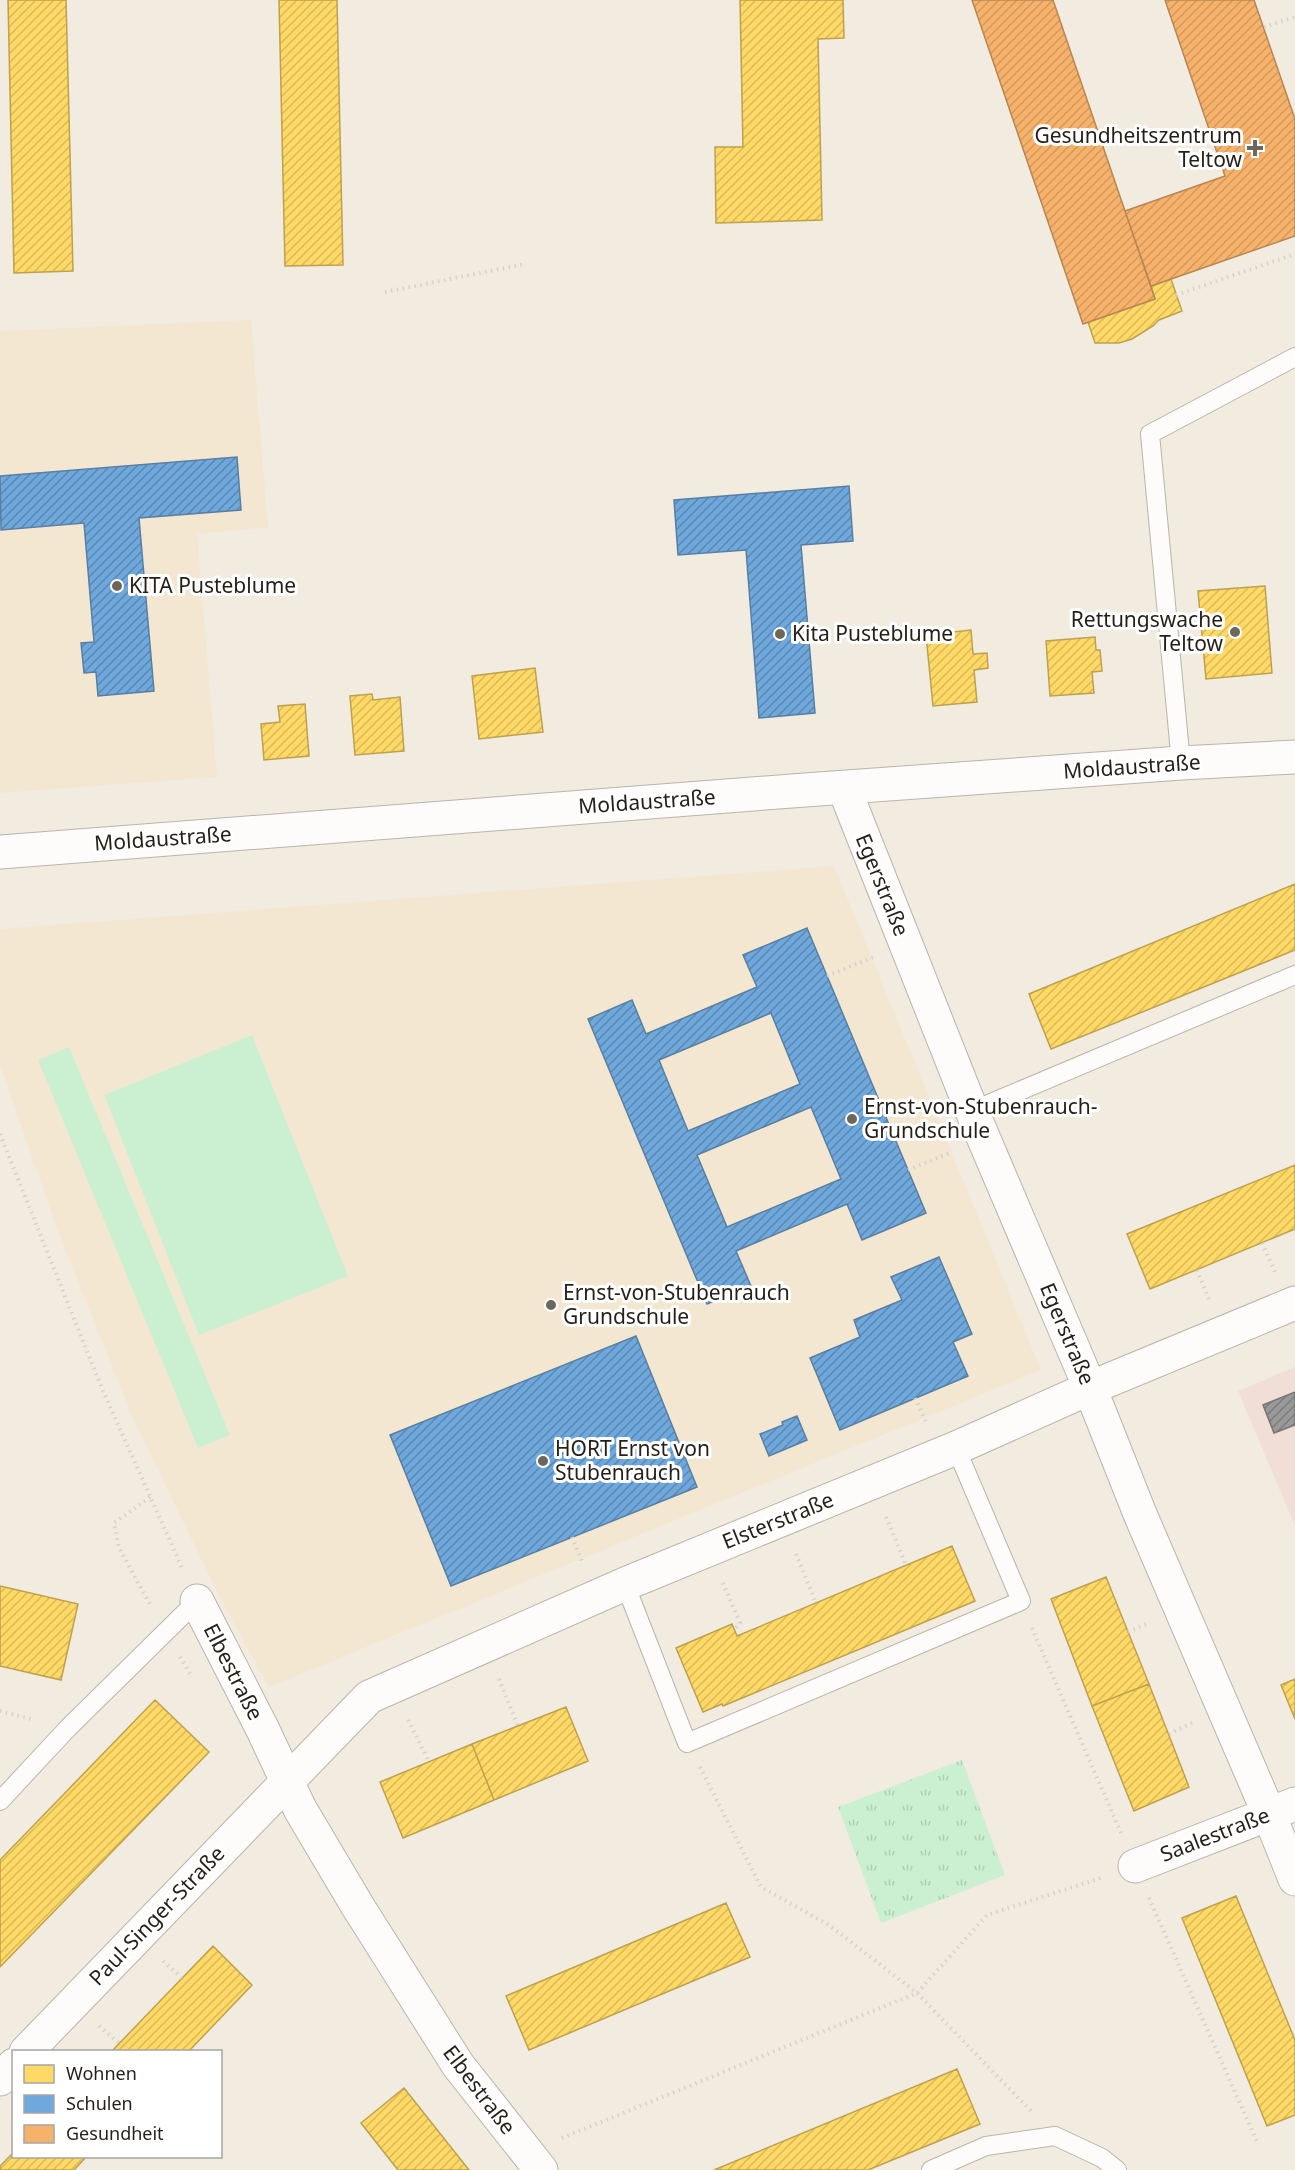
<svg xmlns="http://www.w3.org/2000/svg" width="1295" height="2170" viewBox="0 0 1295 2170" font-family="'Noto Sans',sans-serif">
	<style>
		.built { fill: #f4e7d2 }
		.industrial { fill: #f1dfd7 }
		.park { fill: url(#park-tufts) }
		.pitch { fill: #cbf0d1 }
		.homes { fill: url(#homes-hatch); stroke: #bda14e; stroke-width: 1.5 }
		.schools { fill: url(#schools-hatch); stroke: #587fa1; stroke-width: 1.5; fill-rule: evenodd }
		.health { fill: url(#health-hatch); stroke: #b78652; stroke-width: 1.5 }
		.industry { fill: url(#industry-hatch); stroke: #767472; stroke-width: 1.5 }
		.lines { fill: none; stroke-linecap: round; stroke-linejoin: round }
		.service-casing { stroke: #bab4ab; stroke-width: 20 }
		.minor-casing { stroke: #bab4ab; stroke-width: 35 }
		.path { stroke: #d4d2ce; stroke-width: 4; stroke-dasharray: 1.5 4.5; stroke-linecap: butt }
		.service { stroke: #fdfcfa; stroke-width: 18 }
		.minor { stroke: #fdfcfa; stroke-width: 33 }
		.poi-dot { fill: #6c665d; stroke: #fff; stroke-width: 2 }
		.labels { text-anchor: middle; stroke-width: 6; stroke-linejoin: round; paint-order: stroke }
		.poi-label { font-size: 21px; fill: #241f17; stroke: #fff; text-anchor: start }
		.street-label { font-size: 21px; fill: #241f17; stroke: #fff }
	</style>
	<defs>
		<pattern id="park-tufts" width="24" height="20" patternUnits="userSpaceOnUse" patternTransform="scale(1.5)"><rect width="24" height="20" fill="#cbf0d1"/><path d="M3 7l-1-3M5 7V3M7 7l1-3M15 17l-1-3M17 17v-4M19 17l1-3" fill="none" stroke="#aecdb3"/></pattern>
		<pattern id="homes-hatch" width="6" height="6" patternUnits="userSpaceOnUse" patternTransform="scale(1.5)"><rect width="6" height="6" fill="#ffd966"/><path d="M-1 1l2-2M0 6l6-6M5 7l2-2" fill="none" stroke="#daba58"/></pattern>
		<pattern id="schools-hatch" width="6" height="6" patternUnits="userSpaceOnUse" patternTransform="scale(1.5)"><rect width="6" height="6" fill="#6fa8dc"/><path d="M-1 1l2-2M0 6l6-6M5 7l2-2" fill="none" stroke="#5b88b1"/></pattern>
		<pattern id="health-hatch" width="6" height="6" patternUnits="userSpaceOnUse" patternTransform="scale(1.5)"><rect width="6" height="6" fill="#f6b26b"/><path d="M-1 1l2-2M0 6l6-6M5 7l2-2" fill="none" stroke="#d3995c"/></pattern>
		<pattern id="industry-hatch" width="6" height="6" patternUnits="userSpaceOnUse" patternTransform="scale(1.5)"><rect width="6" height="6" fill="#999"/><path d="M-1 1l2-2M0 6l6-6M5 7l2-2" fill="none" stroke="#7d7c7c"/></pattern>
	</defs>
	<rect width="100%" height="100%" fill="#f2ebdf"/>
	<path class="built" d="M251 320 268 527 197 534 217 777 0 793V331Z
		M834 866 1041 1370 269 1687 222 1602 132 1416 61 1240 0 1065V929Z"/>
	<path class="industrial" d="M1295 1367V1526L1238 1391Z"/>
	<path class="park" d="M962 1760 1005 1875 881 1923 838 1807Z"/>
	<path class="pitch" d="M252 1035 348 1276 199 1335 104 1095Z
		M69 1047 230 1435 198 1448 38 1060Z"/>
	<path class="homes" d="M8 0H66L73 271 14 273Z
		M279 0H337L343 265 285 266Z
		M740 0H843L844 38 818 39 822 220 716 223 715 147H743Z
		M1171 279 1182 311 1159 320 1153 326 1132 339 1119 343H1095L1088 322 1155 299 1151 286Z
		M1265 586 1272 673 1206 679 1198 591Z
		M971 630 973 654 987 653 988 668 974 670 977 702 933 706 926 635Z
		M1095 637 1096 650H1100L1102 671 1092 672 1094 693 1050 696 1046 641Z
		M535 668 543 732 479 739 472 676Z
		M372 694 373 700 400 697 404 751 355 755 350 696Z
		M305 704 309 756 264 760 261 724 280 722 278 706Z
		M1295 884V950L1051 1049 1029 994Z
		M1295 1165V1229L1150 1289 1127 1234Z
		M952 1546 975 1601 723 1706 722 1704 703 1712 676 1648 732 1624 737 1636Z
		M1106 1577 1149 1684 1092 1706 1051 1599Z
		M0 1586 78 1604 61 1680 0 1666Z
		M1295 1679V1719L1281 1685Z
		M1149 1684 1189 1787 1134 1811 1092 1706Z
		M155 1700 209 1752 0 1967V1860Z
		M566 1707 588 1761 494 1800 472 1744Z
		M472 1744 494 1800 403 1838 380 1782Z
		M1236 1896 1295 2040V2115L1267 2126 1182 1918Z
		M726 1903 750 1957 529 2050 506 1996Z
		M213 1946 252 1985 188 2052H111Z
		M957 2069 980 2124 868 2170H714Z
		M404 2088 469 2170H398L361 2123Z
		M14 2152V2156H87L74 2170H0V2166Z"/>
	<path class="schools" d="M237 457 241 510 139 518 154 691 98 696 96 672 84 673 81 643 94 642 84 523 1 530 0 476Z
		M849 486 853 541 801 545 815 713 759 718 746 550 678 555 674 500Z
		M807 928 926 1213 862 1240 847 1204 736 1251 751 1286 707 1304 588 1019 632 1000 646 1034 757 987 743 955ZM771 1013 800 1084 688 1131 659 1060ZM811 1107 841 1179 727 1227 697 1155Z
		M939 1257 972 1334 953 1342 968 1376 840 1430 810 1358 860 1337 854 1320 902 1300 891 1277Z
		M636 1336 697 1487 451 1586 390 1435Z
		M797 1416 807 1440 769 1456 760 1434 783 1425 782 1422Z"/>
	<path class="health" d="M972 0H1053L1155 299 1083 324Z
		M1165 0H1254L1295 119V236L1151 286 1125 211 1225 176Z"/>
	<path class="industry" d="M1295 1392V1425L1274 1433 1263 1405Z"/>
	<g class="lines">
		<g class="service-casing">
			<path id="service" d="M1181 763 1150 434 1295 357
				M972 1111 1295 975
				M625 1584 687 1743 1021 1601 956 1448
				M0 1801 68 1728 197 1601
				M931 2170 986 2146 1055 2136 1102 2158 1117 2170"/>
		</g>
		<g class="minor-casing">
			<path id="minor" d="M844 788 972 1111 1090 1388 1140 1514 1269 1814 1295 1879
				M0 852 805 790 1181 763 1295 757
				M197 1601 263 1730 300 1809 357 1905 458 2065 541 2170
				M1135 1866 1295 1804
				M26 2052 369 1697 625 1584 956 1448 1090 1388 1295 1303
				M0 2079 14 2065"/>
		</g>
		<path class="path" d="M1264 27 1295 17
			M385 292 525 264
			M1176 295 1295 254
			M827 976 874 957
			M0 1134 103 1391 183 1570
			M908 1170 952 1152
			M1262 1243 1275 1272
			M1197 1270 1209 1299
			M915 1398 926 1422
			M150 1497 114 1523 119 1548 151 1606
			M886 1517 906 1565
			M572 1537 583 1564
			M796 1554 816 1603
			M723 1583 740 1623 734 1630
			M1032 1628 1121 1833
			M1128 1632 1149 1623
			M180 1657 192 1677
			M499 1679 518 1726
			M0 1711 35 1720
			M408 1720 429 1762
			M1169 1734 1192 1723
			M700 1767 761 1887 829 1925 917 1993 1031 2111
			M1149 1898 1258 2144
			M163 1961 182 1978
			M99 2026 119 2043
			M562 2138 917 1993 987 1915 1101 1878"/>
		<use href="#service" class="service"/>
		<use href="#minor" class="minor"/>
	</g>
	<g class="poi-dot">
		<path d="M1252 139h6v6h6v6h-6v6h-6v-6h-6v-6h6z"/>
		<circle cx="117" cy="586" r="6"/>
		<circle cx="1235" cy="632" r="6"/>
		<circle cx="780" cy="634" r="6"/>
		<circle cx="852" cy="1119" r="6"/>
		<circle cx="551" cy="1305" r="6"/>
		<circle cx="543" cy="1461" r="6"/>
	</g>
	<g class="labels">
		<g class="poi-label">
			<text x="1242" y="143" text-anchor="end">Gesundheitszentrum<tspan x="1242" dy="24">Teltow</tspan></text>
			<text x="129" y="593">KITA Pusteblume</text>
			<text x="1223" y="627" text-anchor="end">Rettungswache<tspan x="1223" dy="24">Teltow</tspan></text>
			<text x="792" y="641">Kita Pusteblume</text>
			<text x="864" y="1114">Ernst-von-Stubenrauch-<tspan x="864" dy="24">Grundschule</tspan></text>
			<text x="563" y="1300">Ernst-von-Stubenrauch<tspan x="563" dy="24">Grundschule</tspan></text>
			<text x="555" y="1456">HORT Ernst von<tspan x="555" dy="24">Stubenrauch</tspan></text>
		</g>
		<g class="street-label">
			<text transform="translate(1132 767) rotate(-4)" y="7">Moldaustraße</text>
			<text transform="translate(647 802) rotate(-4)" y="7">Moldaustraße</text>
			<text transform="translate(163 839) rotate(-4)" y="7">Moldaustraße</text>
			<text transform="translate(882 885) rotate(68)" y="7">Egerstraße</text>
			<text transform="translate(1067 1334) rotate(67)" y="7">Egerstraße</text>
			<text transform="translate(778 1521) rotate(-22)" y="7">Elsterstraße</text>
			<text transform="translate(233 1672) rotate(63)" y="7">Elbestraße</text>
			<text transform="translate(1215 1835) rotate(-21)" y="7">Saalestraße</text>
			<text transform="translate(157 1916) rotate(-46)" y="7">Paul-Singer-Straße</text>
			<text transform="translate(479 2090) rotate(53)" y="7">Elbestraße</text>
		</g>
	</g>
	<rect x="12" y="2050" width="210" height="108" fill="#ffffff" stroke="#a7a5a2" stroke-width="1.5"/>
	<rect x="24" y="2065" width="30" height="18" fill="#ffd966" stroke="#a7a5a2" stroke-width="1.5"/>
	<text x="66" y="2080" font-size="18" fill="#241f17">Wohnen</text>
	<rect x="24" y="2095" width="30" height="18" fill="#6fa8dc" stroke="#a7a5a2" stroke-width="1.5"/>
	<text x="66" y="2110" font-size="18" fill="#241f17">Schulen</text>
	<rect x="24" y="2125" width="30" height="18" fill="#f6b26b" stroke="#a7a5a2" stroke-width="1.5"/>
	<text x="66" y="2140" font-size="18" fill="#241f17">Gesundheit</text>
</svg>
